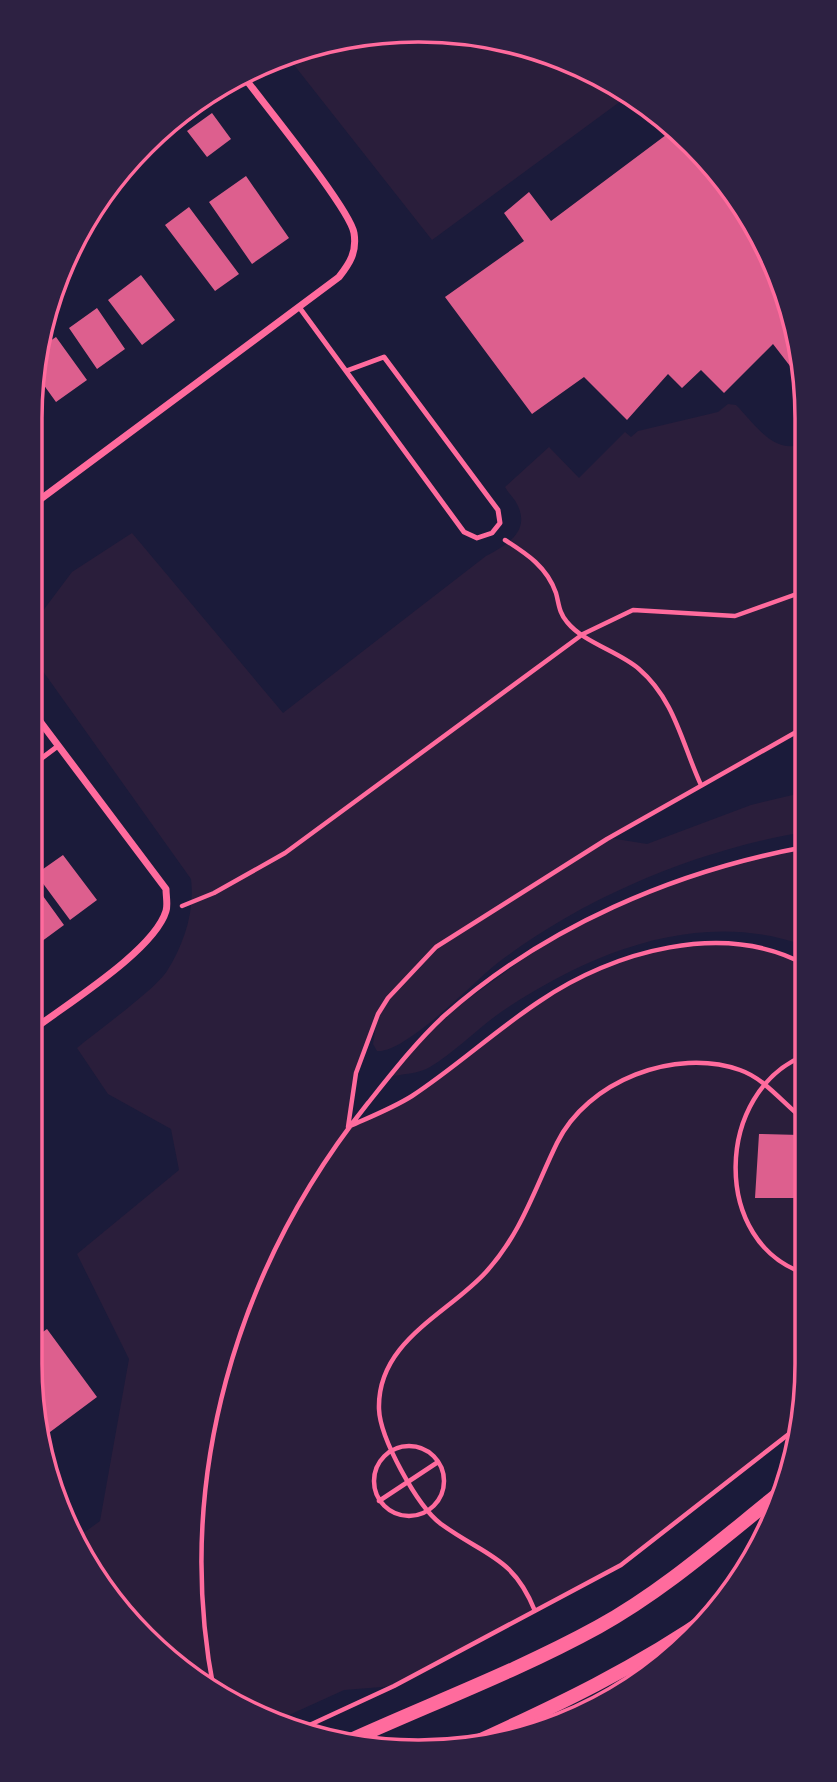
<svg xmlns="http://www.w3.org/2000/svg" width="837" height="1782" viewBox="0 0 837 1782" font-family="Signika,sans-serif">
	<style>
		.green { fill: #2a1e3b }
		.building { fill: #dd5f8e }
		.lines { fill: none; stroke-linecap: round; stroke-linejoin: round }
		.path { stroke: #ff6b9d; stroke-width: 4.5 }
		.service { stroke: #ff6b9d; stroke-width: 5 }
		.minor { stroke: #ff6b9d; stroke-width: 7 }
		.secondary { stroke: #ff6b9d; stroke-width: 14 }
		.rim { fill: none; stroke: #ff6b9d; stroke-width: 3.5 }
	</style>
	<rect width="100%" height="100%" fill="#1b1b3a"/>
	<path class="green" d="M418 30 567 59 629 95 432 240 287 56Z
		M728 404 736 405C754 423 775 457 804 443L805 727 610 838 647 844 751 805 805 792V832C698 849 581 898 495 965 472 984 404 1054 377 1051L373 1044 377 1018 356 1073 348 1127C370 1116 393 1106 415 1094 461 1067 498 1026 543 998 594 967 675 936 735 942 761 945 783 954 806 965L807 1364 794 1430 621 1565 394 1686 344 1690 278 1720 224 1700 126 1620 78 1537 100 1521 129 1359 77 1254 179 1170 171 1129 108 1094 77 1048C96 1032 156 989 167 971 184 944 195 911 191 879L30 653V628L72 572 132 533 283 713 486 556C506 545 530 533 518 506 515 499 509 494 505 487L549 447 579 478 625 432 631 437 638 431 718 412Z
		M805 847 806 946C700 907 590 952 501 1012 477 1029 455 1052 430 1067 419 1074 401 1074 388 1077L446 1015 544 944 610 908 696 874Z"/>
	<path class="building" d="M212 113 231 139 207 157 187 131Z
		M674 129 727 182 777 269 797 343 793 346 801 358 790 366 773 344 724 393 701 370 682 388 668 374 627 420 584 377 532 414 445 297 524 241 504 213 529 192 551 221Z
		M246 176 289 238 252 264 209 202Z
		M189 207 239 274 215 291 165 225Z
		M141 275 175 320 142 345 108 300Z
		M97 308 125 349 97 369 69 328Z
		M56 337 87 380 56 402 38 377 44 345Z
		M63 855 97 900 70 920 36 874Z
		M30 878 64 925 30 950Z
		M759 1134 800 1135 796 1198H755Z
		M47 1329 97 1397 42 1438 30 1364V1341Z"/>
	<g class="lines">
		<path class="path" d="M505 540C527 554 547 567 556 593 559 604 559 613 567 622 584 643 618 651 639 669 675 700 682 744 701 785
			M182 906 214 893 285 853 583 634 633 610 735 616 805 591
			M806 1055C714 1090 710 1245 807 1274
			M350 1126C370 1117 393 1108 412 1096 456 1067 496 1030 540 1001 613 951 724 920 806 965
			M348 1127 356 1073 378 1014 388 998 436 947 607 839 805 727
			M374 1481a35 35 0 1 1 70 0a35 35 0 1 1-70 0Z
			M379 1501 438 1462
			M535 1611C513 1556 485 1556 441 1524 417 1506 380 1438 379 1409 377 1341 448 1314 486 1272 521 1234 535 1188 557 1143 587 1081 675 1047 740 1070 766 1079 784 1105 806 1121
			M214 1691C173 1481 236 1268 368 1103 392 1073 416 1042 444 1016 544 927 675 871 805 847
			M301 1729 394 1686 621 1565 794 1430"/>
		<path class="service" d="M133 160 244 77
			M299 307 464 532 477 538 492 533 500 523 498 510 384 357 346 371
			M30 767 58 746"/>
		<path class="minor" d="M30 507 339 277C350 263 357 252 354 233 350 209 264 104 244 77
			M30 1032C65 1005 154 951 166 911 168 905 166 896 166 889L30 708"/>
		<path class="secondary" d="M342 1744C427 1705 516 1672 598 1627 665 1590 723 1538 782 1491
			M470 1745C556 1706 638 1667 715 1613"/>
	</g>
	<path d="M0 0H837V1782H0ZM418 42H419A376 376 0 0 1 795 418V1364A376 376 0 0 1 419 1740H418A376 376 0 0 1 42 1364V418A376 376 0 0 1 418 42Z" fill="#2d2142" fill-rule="evenodd"/>
	<path class="rim" d="M418 42H419A376 376 0 0 1 795 418V1364A376 376 0 0 1 419 1740H418A376 376 0 0 1 42 1364V418A376 376 0 0 1 418 42Z"/>
</svg>
